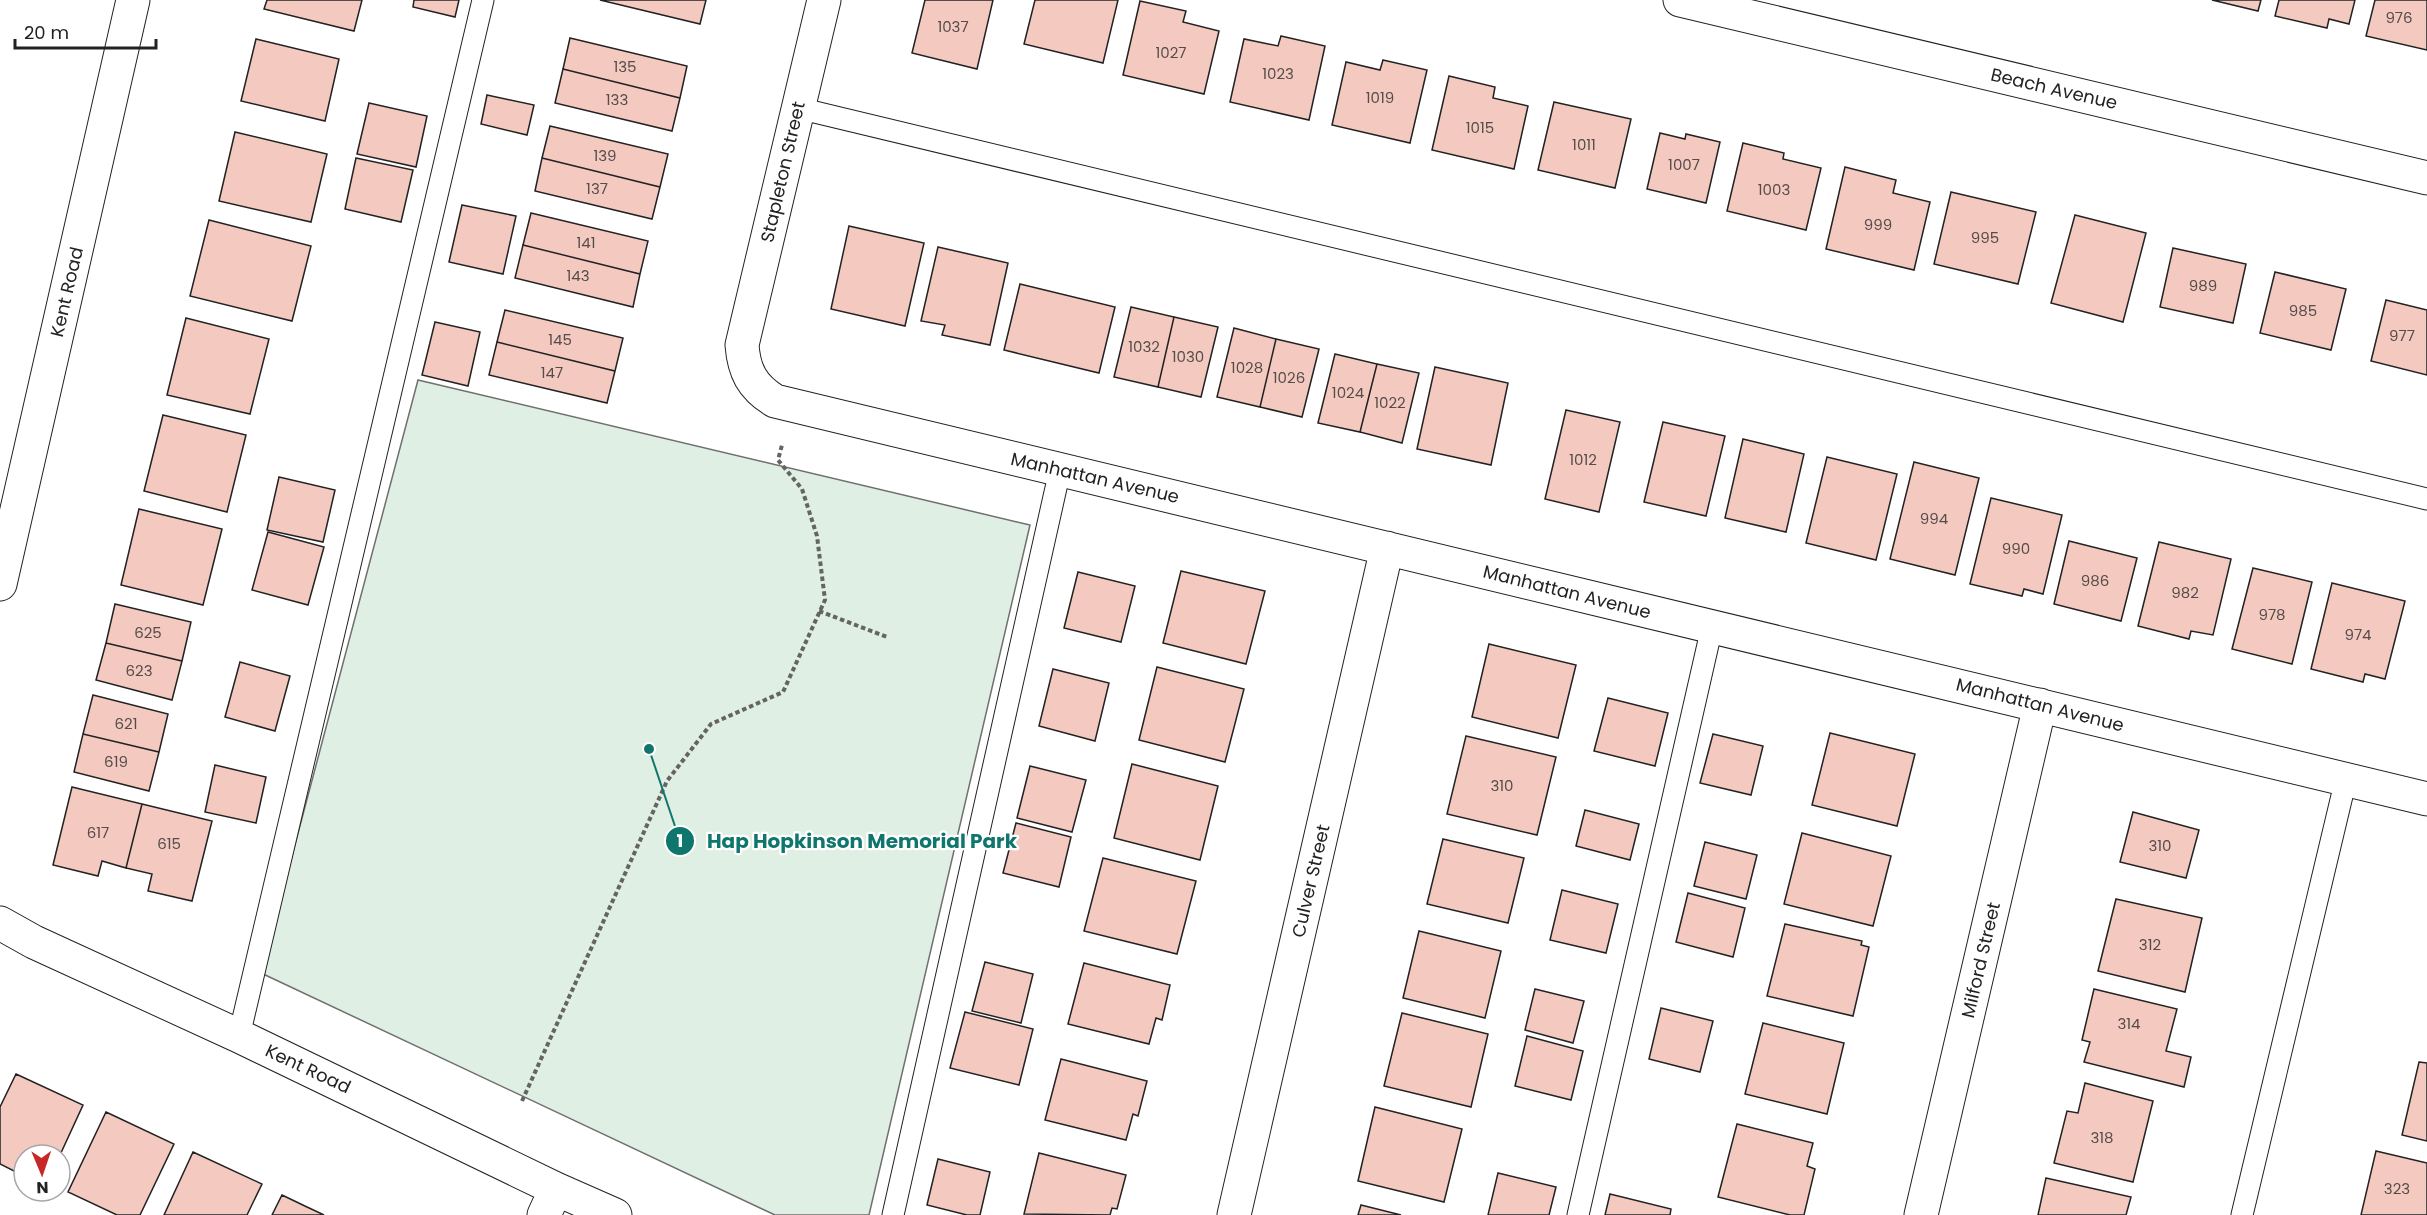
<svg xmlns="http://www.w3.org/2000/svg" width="2427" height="1215" viewBox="0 0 2427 1215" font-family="Poppins,sans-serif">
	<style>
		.green { fill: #e0efe3; stroke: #6f6f6f; stroke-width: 1.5 }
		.building { fill: #f3c9c0; stroke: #222; stroke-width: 1.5 }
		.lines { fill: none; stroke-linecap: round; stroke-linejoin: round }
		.lane-casing { stroke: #222; stroke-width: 23 }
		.street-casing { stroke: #222; stroke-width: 35 }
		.path { stroke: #646464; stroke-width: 4; stroke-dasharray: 4.5 3; stroke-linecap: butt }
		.lane { stroke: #fff; stroke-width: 21 }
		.street { stroke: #fff; stroke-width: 33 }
		.labels { text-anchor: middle; stroke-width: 4.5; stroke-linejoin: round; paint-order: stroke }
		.number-label { font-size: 15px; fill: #564c4a }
		.street-label { font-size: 18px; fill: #222; stroke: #fff }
		.leader { fill: none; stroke: #0f766e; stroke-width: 2 }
		.callout-dot { fill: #0f766e; stroke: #fff; stroke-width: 2 }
		.mark-label { font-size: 18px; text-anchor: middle; font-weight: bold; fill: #fff }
		.callout-label { font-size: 20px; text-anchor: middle; font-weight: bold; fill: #0f766e; stroke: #fff; stroke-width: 4.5; stroke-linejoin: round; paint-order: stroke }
	</style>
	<rect width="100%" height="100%" fill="#fff"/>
	<path class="green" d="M418 380 1030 525 869 1215H775L261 973Z"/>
	<path class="building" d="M267 0H362L354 31 264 9Z
		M414 0H459L455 17 413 7Z
		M600 0H706L700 24Z
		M925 0H993L977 69 912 53Z
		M1035 0H1118L1103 63 1024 44Z
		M2212 0H2261L2258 11Z
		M2279 0H2355L2349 24 2329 19 2327 28 2275 16Z
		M2375 0H2427V50L2366 36Z
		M1140 1 1186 11 1183 22 1219 31 1204 94 1123 75Z
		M1281 36 1325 46 1309 120 1230 102 1244 39 1278 46Z
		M570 38 687 66 680 98 563 69Z
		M256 39 339 59 325 121 241 101Z
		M1383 60 1427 70 1410 143 1332 125 1346 62 1380 70Z
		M563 69 680 98 672 131 555 103Z
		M1449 76 1495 87 1493 98 1528 106 1514 169 1432 150Z
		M487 95 534 105 527 135 481 124Z
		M1554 102 1631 119 1615 188 1538 170Z
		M369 103 427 116 416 167 357 154Z
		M550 126 668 154 660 187 542 158Z
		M235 132 327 154 311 222 219 201Z
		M1660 133 1685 139 1686 134 1720 142 1706 203 1647 189Z
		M1743 143 1784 153 1783 159 1821 168 1806 230 1727 211Z
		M356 158 413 170 401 222 345 209Z
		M542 158 660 187 652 219 535 191Z
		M1845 167 1896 180 1893 193 1930 202 1914 270 1826 249Z
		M1951 192 2036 212 2018 284 1934 264Z
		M462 205 516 216 503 274 449 262Z
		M531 213 648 241 640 274 523 245Z
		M2075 215 2146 233 2123 322 2051 303Z
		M209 220 311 246 292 321 190 296Z
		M849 226 924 243 905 326 831 309Z
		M523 245 640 274 633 307 515 278Z
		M938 247 1008 263 990 345 942 335 945 325 921 321Z
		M2173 248 2246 264 2233 323 2160 307Z
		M2275 272 2346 289 2331 350 2260 333Z
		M1020 284 1115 307 1099 373 1004 350Z
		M2386 300 2427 310V375L2371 361Z
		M1131 307 1174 317 1158 387 1114 377Z
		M505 310 623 338 615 371 497 342Z
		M1174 317 1218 327 1201 397 1158 387Z
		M186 318 269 339 250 414 167 395Z
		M435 322 480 332 468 386 422 375Z
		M1234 328 1276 339 1260 407 1217 397Z
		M1276 339 1319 349 1302 417 1260 407Z
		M497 342 615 371 607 403 489 375Z
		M1335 354 1377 364 1360 432 1318 423Z
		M1377 364 1419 373 1402 443 1360 432Z
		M1435 367 1508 383 1491 465 1417 449Z
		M1566 410 1620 422 1599 512 1545 499Z
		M163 415 246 435 227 512 144 491Z
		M1663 422 1725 436 1706 516 1644 502Z
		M1743 439 1804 454 1786 532 1725 518Z
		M1827 457 1897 474 1876 560 1806 543Z
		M1914 462 1979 478 1955 575 1890 559Z
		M279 477 335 490 323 542 267 530Z
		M1991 498 2062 515 2043 594 2024 589 2022 596 1970 584Z
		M139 509 222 529 203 605 121 585Z
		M268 532 324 547 308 605 252 590Z
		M2069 541 2137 558 2121 621 2054 604Z
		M2159 542 2231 559 2213 635 2191 631 2189 639 2138 626Z
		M2253 568 2312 582 2292 664 2232 649Z
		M1181 571 1265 591 1246 664 1163 643Z
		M1078 572 1135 586 1121 642 1064 628Z
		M2332 583 2405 601 2385 679 2365 674 2363 682 2311 669Z
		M115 604 191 622 182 661 106 643Z
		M106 643 182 661 172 700 96 680Z
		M1489 644 1576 665 1558 738 1472 717Z
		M240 662 290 676 275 731 225 717Z
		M1157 667 1244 689 1225 762 1139 740Z
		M1053 669 1109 683 1095 741 1039 726Z
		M93 695 168 714 159 752 83 734Z
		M1608 698 1668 713 1655 766 1594 751Z
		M1830 733 1915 754 1897 826 1812 805Z
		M83 734 159 752 149 791 74 772Z
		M1713 734 1763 746 1751 795 1700 783Z
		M1466 736 1556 757 1537 835 1447 814Z
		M1132 764 1218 786 1200 860 1114 838Z
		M215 765 266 777 256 823 205 812Z
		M1030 766 1086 780 1072 832 1017 818Z
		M72 787 142 804 126 868 102 861 98 876 53 865Z
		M142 804 212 821 192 901 148 891 152 874 126 868Z
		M1585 810 1639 824 1630 860 1576 846Z
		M2133 812 2199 830 2186 878 2120 862Z
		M1016 823 1071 837 1059 887 1003 873Z
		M1802 833 1891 856 1873 926 1784 904Z
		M1443 839 1524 858 1508 923 1427 904Z
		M1705 842 1757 855 1746 899 1694 886Z
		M1103 858 1196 881 1177 954 1084 931Z
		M1562 890 1618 904 1606 953 1550 940Z
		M1688 893 1745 908 1733 957 1676 942Z
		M2116 899 2202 918 2185 992 2098 971Z
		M1785 924 1862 941 1861 945 1869 947 1853 1016 1767 996Z
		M1419 931 1501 951 1485 1018 1403 998Z
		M985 962 1033 974 1021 1023 972 1011Z
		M1084 963 1170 985 1162 1020 1156 1018 1149 1044 1068 1024Z
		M1535 989 1584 1001 1573 1043 1525 1030Z
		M2094 989 2177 1009 2166 1051 2191 1057 2184 1087 2084 1062 2090 1042 2082 1040Z
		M1661 1008 1713 1021 1700 1072 1649 1059Z
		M965 1012 1033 1029 1019 1085 950 1068Z
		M1402 1013 1488 1034 1471 1107 1384 1086Z
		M1763 1023 1844 1043 1827 1114 1745 1094Z
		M1527 1036 1583 1051 1571 1100 1515 1086Z
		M1061 1059 1147 1081 1138 1116 1133 1114 1126 1140 1045 1120Z
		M2419 1062 2427 1063V1141L2402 1135Z
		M16 1074 83 1105 60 1155H24V1176L0 1164V1107Z
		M2085 1083 2153 1101 2133 1182 2054 1163 2067 1111 2078 1113Z
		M1375 1107 1462 1129 1444 1202 1358 1181Z
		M106 1112 174 1144 140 1215H117L68 1192Z
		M1737 1124 1813 1143 1807 1166 1815 1169 1804 1215H1790L1718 1197Z
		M2376 1151 2427 1163V1215H2361Z
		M193 1152 262 1184 247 1215H164Z
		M1039 1153 1126 1175 1117 1209 1112 1208 1110 1215 1024 1214Z
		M938 1159 990 1172 980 1215H967L927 1205Z
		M1498 1173 1556 1187 1549 1215H1488Z
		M2046 1178 2131 1197 2126 1215H2038Z
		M1610 1194 1671 1209 1670 1215H1605Z
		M282 1195 307 1207 324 1215H272Z
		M1361 1205 1401 1215H1358Z"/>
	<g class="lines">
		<g class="lane-casing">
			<path id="lane" d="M798 108 2427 499
				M239 1036 483 0
				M893 1215 1060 470
				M1578 1215 1712 627
				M2242 1215 2346 779"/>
		</g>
		<g class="street-casing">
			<path id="street" d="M824 0 742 345C744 371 752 387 775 401L2427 799
				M1680 0 2427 178
				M0 584 133 0
				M0 923 34 942 239 1036 556 1189 615 1215
				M544 1215 556 1189
				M1234 1215 1387 548
				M1921 1215 2040 705"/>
		</g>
		<path class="path" d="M819 611 887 637
			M522 1101 667 781 711 724 783 692 825 600 817 536 802 489 778 460 782 445"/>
		<use href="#lane" class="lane"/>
		<use href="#street" class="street"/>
	</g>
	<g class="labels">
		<g class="number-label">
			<text x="2399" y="23">976</text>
			<text x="953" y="32">1037</text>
			<text x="1171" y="58">1027</text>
			<text x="625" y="72">135</text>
			<text x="1278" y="79">1023</text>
			<text x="1380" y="103">1019</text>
			<text x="617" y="105">133</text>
			<text x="1480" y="133">1015</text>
			<text x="1584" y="150">1011</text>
			<text x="605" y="161">139</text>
			<text x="1684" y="170">1007</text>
			<text x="597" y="194">137</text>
			<text x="1774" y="195">1003</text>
			<text x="1878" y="230">999</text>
			<text x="1985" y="243">995</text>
			<text x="586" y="248">141</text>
			<text x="578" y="281">143</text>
			<text x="2203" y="291">989</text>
			<text x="2303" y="316">985</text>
			<text x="2402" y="341">977</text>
			<text x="560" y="345">145</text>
			<text x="1144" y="352">1032</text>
			<text x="1188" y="362">1030</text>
			<text x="1247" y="373">1028</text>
			<text x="552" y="378">147</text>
			<text x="1289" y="383">1026</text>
			<text x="1348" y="398">1024</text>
			<text x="1390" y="408">1022</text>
			<text x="1583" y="465">1012</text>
			<text x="1934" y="524">994</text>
			<text x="2016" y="554">990</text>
			<text x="2095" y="586">986</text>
			<text x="2185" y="598">982</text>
			<text x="2272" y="620">978</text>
			<text x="148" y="638">625</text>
			<text x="2358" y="640">974</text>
			<text x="139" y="676">623</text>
			<text x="126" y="729">621</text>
			<text x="116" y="767">619</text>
			<text x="1502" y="791">310</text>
			<text x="98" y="838">617</text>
			<text x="169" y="849">615</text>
			<text x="2160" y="851">310</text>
			<text x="2150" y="950">312</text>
			<text x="2129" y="1029">314</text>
			<text x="2102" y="1143">318</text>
			<text x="2397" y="1194">323</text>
		</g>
		<g class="street-label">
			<text transform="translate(2054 89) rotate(13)" y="6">Beach Avenue</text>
			<text transform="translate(783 172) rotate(-77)" y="6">Stapleton Street</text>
			<text transform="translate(67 292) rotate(-77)" y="6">Kent Road</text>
			<text transform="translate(1095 478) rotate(13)" y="6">Manhattan Avenue</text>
			<text transform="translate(1567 592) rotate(14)" y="6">Manhattan Avenue</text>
			<text transform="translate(2040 705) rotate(14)" y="6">Manhattan Avenue</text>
			<text transform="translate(1311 881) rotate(-77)" y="6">Culver Street</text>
			<text transform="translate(1981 960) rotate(-77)" y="6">Milford Street</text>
			<text transform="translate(308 1069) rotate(25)" y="6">Kent Road</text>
		</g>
	</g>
	<path class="leader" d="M649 749L680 841"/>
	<g class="callout-dot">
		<circle cx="649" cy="749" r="6"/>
		<circle cx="680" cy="841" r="15"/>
	</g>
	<g class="mark-label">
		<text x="680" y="847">1</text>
	</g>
	<g class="callout-label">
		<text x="862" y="848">Hap Hopkinson Memorial Park</text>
	</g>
	<g transform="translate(42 1173) rotate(178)"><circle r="28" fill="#ffffff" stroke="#a7a7a7" stroke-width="1.5"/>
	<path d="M0-4.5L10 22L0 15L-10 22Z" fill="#c62828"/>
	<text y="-9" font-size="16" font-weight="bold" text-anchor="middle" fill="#222222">N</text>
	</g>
	<path d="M15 39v9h141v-9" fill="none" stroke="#222222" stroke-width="3"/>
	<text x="24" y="39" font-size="18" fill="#222222" stroke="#ffffff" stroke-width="4.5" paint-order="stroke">20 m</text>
</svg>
